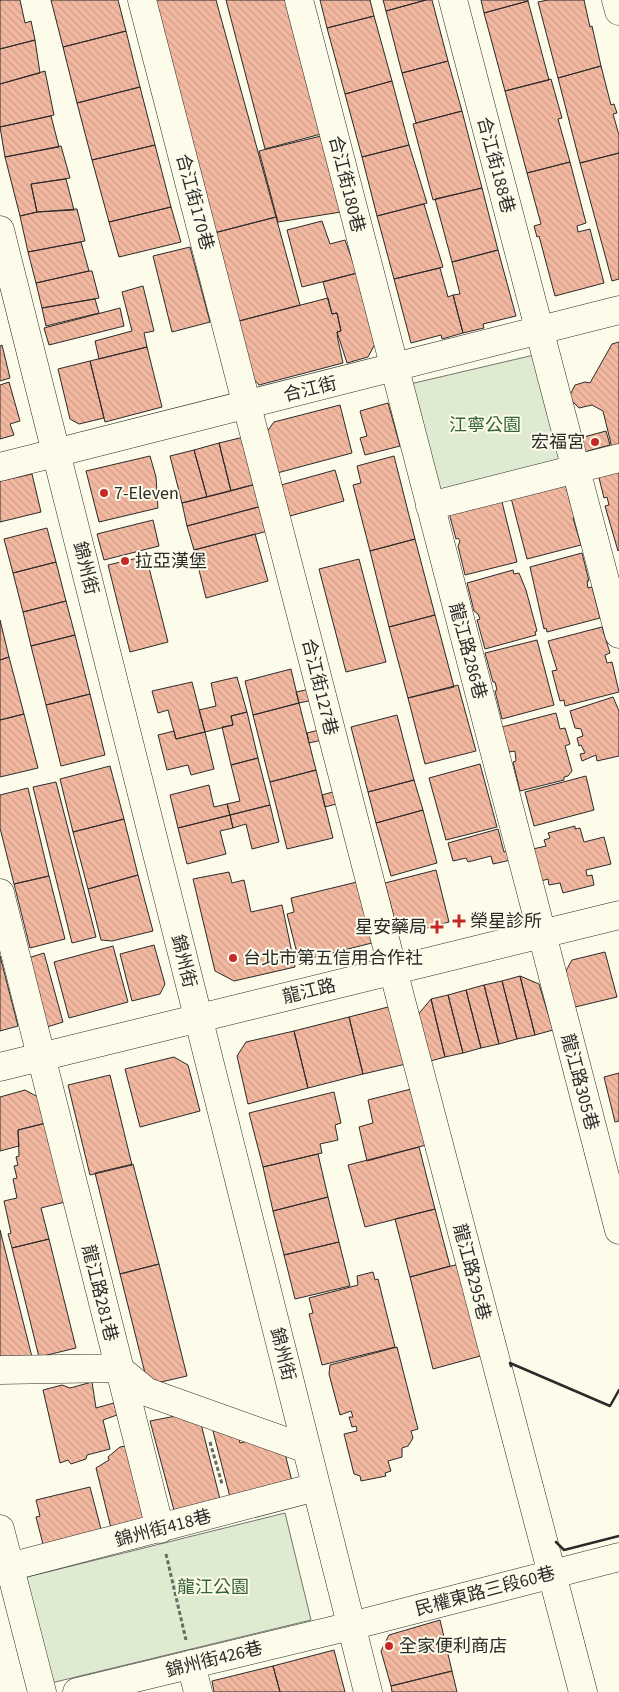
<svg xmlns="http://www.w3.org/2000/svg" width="619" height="1692" viewBox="0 0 619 1692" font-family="'Source Sans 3','Noto Sans TC',sans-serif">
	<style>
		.park { fill: #deebd1; stroke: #74746e }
		.building { fill: url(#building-back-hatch); stroke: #2b2b2b }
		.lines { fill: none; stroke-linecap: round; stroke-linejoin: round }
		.minor-casing { stroke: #2b2b2b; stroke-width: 29 }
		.path { stroke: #6a6964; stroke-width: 3; stroke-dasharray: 4 2.5; stroke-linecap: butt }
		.minor { stroke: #fdfbea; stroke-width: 28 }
		.wall { stroke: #2b2b2b; stroke-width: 2.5 }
		.poi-dot { fill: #c62828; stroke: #fdfbea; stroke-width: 2 }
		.labels { text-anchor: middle; stroke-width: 4; stroke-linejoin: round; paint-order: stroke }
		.street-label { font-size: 18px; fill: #2b2b2b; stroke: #fdfbea }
		.park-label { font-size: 18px; fill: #34623c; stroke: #fdfbea }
		.poi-label { font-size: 18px; fill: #2b2b2b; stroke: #fdfbea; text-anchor: start }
	</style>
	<defs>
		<pattern id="building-back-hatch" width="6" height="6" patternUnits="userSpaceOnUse" patternTransform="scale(1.25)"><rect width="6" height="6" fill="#f2b8a0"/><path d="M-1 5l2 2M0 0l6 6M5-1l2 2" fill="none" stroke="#d09e8a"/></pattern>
	</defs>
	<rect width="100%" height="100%" fill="#fdfbea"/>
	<path class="park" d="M534 355 563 463 438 497 410 384Z
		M285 1513 311 1620 47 1684 19 1579Z"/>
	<path class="building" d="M0 0H20L25 23 31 21 35 40 0 49Z
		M51 0H118L126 31 63 47Z
		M154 0H216L276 217 214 233Z
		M226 0H286L321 134 265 149Z
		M320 0H370L374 16 327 28Z
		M383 0H426L386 11Z
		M426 0H432L448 61 402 73 386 11Z
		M481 0H528V1L484 13Z
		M548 0H584L590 27 592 26 601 66 558 78 538 2Z
		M528 1 549 80 505 91 484 13Z
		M374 16 392 81 345 94 327 28Z
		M126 31 140 87 77 103 63 47Z
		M35 40 40 73 0 84V49Z
		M448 61 462 111 416 123 402 73Z
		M601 66 611 105 614 104 617 113 613 114 619 135V153L580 163 558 78Z
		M45 71 54 115 0 127V84Z
		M551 79 562 118 558 119 570 162 527 173 505 91Z
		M392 81 409 145 362 157 345 94Z
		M140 87 155 145 92 160 77 103Z
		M462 111 482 188 433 200 413 124Z
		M51 116 59 147 5 157 0 127Z
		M321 136 341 212 278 222 259 151Z
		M155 145 171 207 109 222 92 160Z
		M409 145 427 203 377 216 362 157Z
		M61 146 70 178 31 184 37 212 20 216 5 157Z
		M619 153V279L612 281 580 163Z
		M570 162 586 223 577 226 578 232 590 229 604 283 555 296 539 236 537 237 534 226 541 224 527 173Z
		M66 179 74 210 37 212 31 184Z
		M482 188 498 250 452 262 435 199Z
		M424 204 443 267 394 279 377 216Z
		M171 207 181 242 119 257 109 222Z
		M77 209 85 241 28 252 20 216 37 212Z
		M276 217 300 305 239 321 214 233Z
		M322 221 330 244 345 240 357 273 302 287 287 230Z
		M81 242 89 271 36 283 28 252Z
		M190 247 210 322 172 332 153 256Z
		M498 250 516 316 483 324 484 328 463 333 453 295 460 294 452 262Z
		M440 268 448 297 453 295 463 333 442 339 441 335 411 343 394 279Z
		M89 271H92L99 298 42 308 36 283Z
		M357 273 375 344 368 357 347 363 337 332 341 331 337 313 332 314 323 282Z
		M143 286 154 331 144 333 147 347 99 359 95 341 132 331 122 292Z
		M328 298 332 314 337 313 341 331 337 332 338 340 343 363 259 385 253 378 239 321Z
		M95 299 99 313 46 326 42 308Z
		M120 308 124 326 49 345 44 328Z
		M619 342V446L612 448 603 411 592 405 579 408 572 401 570 395 575 385 585 382 590 383 612 344Z
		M2 345 10 378 0 381V346Z
		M147 347 162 407 105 422 90 361Z
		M90 361 104 418 79 424 70 419 58 369Z
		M9 382 20 421 10 424 14 435 0 439V385Z
		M388 403 400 446 365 455 360 438 367 436 360 411Z
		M340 405 352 453 277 473 266 433 274 422Z
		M606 431 610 445 584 452 580 438Z
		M244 437 256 484 231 491 219 443Z
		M219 443 231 491 207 497 194 450Z
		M194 450 207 497 182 503 170 456Z
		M150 456 156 477 158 508 99 522 86 471Z
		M394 456 415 539 370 551 353 485 361 483 357 466Z
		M619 469V550L618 551 605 506 609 505 607 497 604 498 598 474Z
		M335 470 344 501 290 516 281 485Z
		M32 474 41 512 0 522V481Z
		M559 481 566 487 572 508 576 507 578 517 573 518 581 545 527 559 510 494Z
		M256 484 262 506 187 526 182 503Z
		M501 498 517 562 465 575 458 546 460 541 458 538 456 539 449 513Z
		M262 506 268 531 194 550 187 526Z
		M153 520 159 546 104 560 97 534Z
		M47 528 56 562 13 573 4 539Z
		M255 534 268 581 206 598 194 550Z
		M415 539 435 615 389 627 370 551Z
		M582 553 589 581H587L588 588 592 587 600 618 547 632 546 628 544 629 530 567Z
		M146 556 168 642 130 652 108 565Z
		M359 559 386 662 346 672 319 569Z
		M56 562 66 601 23 612 13 573Z
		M513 570 514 574 519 573 526 590 537 631 535 632 536 635 485 649 477 620 480 619 478 614 474 611 467 583Z
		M66 601 75 635 31 646 23 612Z
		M435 615 454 687 408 698 389 627Z
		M0 620 9 657 0 660Z
		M602 627 610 653 605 655 607 663 612 662 619 692 565 706 564 700 560 701 552 671 557 670 548 641Z
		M75 635 90 694 46 705 31 646Z
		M537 640 554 705 502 719 495 691 497 690 495 682H493L485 653Z
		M9 657 24 714 0 720V660Z
		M291 669 299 703 253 715 245 681Z
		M237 677 247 712 231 716 233 725 205 732 199 710 216 706 211 683Z
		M192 682 205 732 176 739 168 710 158 713 152 691Z
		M458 685 476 751 425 764 408 698Z
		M310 689 313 700 299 703 296 692Z
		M90 694 105 755 61 766 46 705Z
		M613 697 619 711V756L597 761 596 755 582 761 580 754 585 753 581 745 579 746 577 738 583 736 581 729 575 728 570 711Z
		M299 703 316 770 270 782 253 715Z
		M247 712 258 758 231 765 222 727 233 725 231 716Z
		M556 713 560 729 565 728 570 744 565 746 572 771 568 776 564 777V780L520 791 513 762 516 761 515 751 509 752 502 727Z
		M24 714 38 768 0 777V720Z
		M397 715 414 780 368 792 351 727Z
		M319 730 322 740 309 743 307 733Z
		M174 731 176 739 205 732 214 769 191 775 188 765 167 770 158 735Z
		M258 758 270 805 230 815 227 804 240 801 231 765Z
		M480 764 497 827 446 840 429 778Z
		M110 766 124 819 73 832 60 779Z
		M316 770 333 838 287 849 270 782Z
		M586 776 594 810 534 826 525 792Z
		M414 780 423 810 376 823 368 792Z
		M56 782 96 937 72 943 33 787Z
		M209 785 214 807 227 804 230 815 178 828 170 795Z
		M28 788 49 876 14 884 0 828V795Z
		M336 791 340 803 325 807 322 795Z
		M270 805 279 842 252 849 246 824 233 828 230 815Z
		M423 810 437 863 391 876 376 823Z
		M230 815 233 828 220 831 226 854 187 864 178 828Z
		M124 819 138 875 88 889 73 832Z
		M575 826V829L580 828 584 842 604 837 611 864 586 870 587 876 592 875 594 885 563 893 560 883 549 885 548 879 541 881 533 849 546 846 544 840 550 838 548 833Z
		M498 829 504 852 508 851 511 860 493 864 491 856 468 862 466 858 453 861 448 843Z
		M436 870 449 922 409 933 396 925 385 883Z
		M229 872 232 883 244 880 251 912 282 905 295 967 234 981 215 971 193 879Z
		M138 875 153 931 112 941 101 940 88 889Z
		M49 876 65 939 30 948 14 884Z
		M357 882 372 943 299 961 287 914 294 912 291 898Z
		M154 945 165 984 160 994 132 1001 120 954Z
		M113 946 128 1002 69 1018 54 962Z
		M605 952 617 997 571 1008 562 978 572 960Z
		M44 953 63 1022 47 1027 28 958Z
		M0 956 18 1026 0 1031Z
		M520 976 535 1035 517 1039 502 981Z
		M520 976 539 984 553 1030 535 1035Z
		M502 981 517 1039 499 1044 484 985Z
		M484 985 499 1044 481 1048 466 990Z
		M466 990 481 1048 463 1053 448 995Z
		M448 995 463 1053 445 1057 431 999Z
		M431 999 445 1057 427 1062 416 1017Z
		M392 1006 406 1064 363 1074 349 1017Z
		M349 1017 363 1074 308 1088 294 1031Z
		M294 1031 308 1088 248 1104 237 1056 246 1042Z
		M174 1057 188 1065 200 1111 140 1127 125 1069Z
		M619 1073V1121L615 1122 604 1077Z
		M110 1075 132 1165 90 1175 68 1085Z
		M411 1089 426 1145 367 1161 359 1127 373 1123 368 1100Z
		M25 1090 38 1097 46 1123 18 1130 19 1146 0 1151V1097Z
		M334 1092 341 1123 335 1125 338 1140 320 1144 322 1153 263 1167 249 1113Z
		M46 1123 65 1202 41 1208 49 1239 12 1248 8 1234 11 1233 4 1201 17 1198 13 1179 17 1178 14 1166 18 1165 16 1157 19 1156 18 1130Z
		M419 1147 435 1209 365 1227 348 1165Z
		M318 1154 328 1197 273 1211 263 1167Z
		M133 1164 159 1264 120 1274 95 1173Z
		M328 1197 339 1242 284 1255 273 1211Z
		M435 1209 450 1266 410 1277 395 1219Z
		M0 1230 32 1357 0 1365Z
		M49 1239 76 1348 39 1357 12 1248Z
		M339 1242 350 1286 295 1299 284 1255Z
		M159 1264 187 1376 148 1385 120 1274Z
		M459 1264 484 1355 433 1369 410 1277Z
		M373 1272 375 1280 378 1279 395 1347 322 1365 309 1314 313 1313 309 1298 358 1285 357 1276Z
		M397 1347 418 1429 411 1431 413 1438 408 1446 402 1448V1457L388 1461 391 1471 385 1473 386 1476 361 1481 360 1476 354 1474 344 1434 357 1431 356 1426 352 1427 349 1417H353L351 1411 340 1415 329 1374 330 1365Z
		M92 1382 96 1408 114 1403 117 1415 103 1420 110 1449 87 1455 86 1459 71 1464 68 1460 60 1463 43 1390 62 1385 70 1388Z
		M186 1414 200 1420 221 1503 175 1514 150 1421Z
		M235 1426 240 1443 263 1437 282 1442 293 1485 231 1501 213 1431Z
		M126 1446 145 1518 112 1532 96 1468 109 1460 108 1457 120 1447Z
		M90 1487 102 1533 44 1548 36 1517 40 1516 36 1500Z
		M440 1620 452 1671 391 1686 381 1651 389 1635Z
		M334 1650 345 1692H280L273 1666Z
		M273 1666 280 1692H214L212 1681Z
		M452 1671 457 1692H392L391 1686Z"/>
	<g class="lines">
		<g class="minor-casing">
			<path id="minor" d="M142 0 393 970 583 1692
				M299 0 619 1230
				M453 0 619 634
				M616 0 619 11
				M0 230 368 1692
				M0 467 619 310
				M430 506 619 458
				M0 893 160 1529
				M0 1067 619 915
				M0 1370 118 1368 147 1392 307 1449
				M0 1529 42 1692
				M9 1567 316 1487
				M191 1664 198 1692
				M77 1692 351 1626 619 1557"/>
		</g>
		<path class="path" d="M210 1442 222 1484
			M166 1554 186 1640"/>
		<use href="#minor" class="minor"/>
		<path class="wall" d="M511 1366 510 1363 610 1406 619 1390
			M556 1542 564 1550 619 1536"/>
	</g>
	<g class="poi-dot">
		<circle cx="595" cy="442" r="5"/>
		<circle cx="104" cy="493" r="5"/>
		<circle cx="125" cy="561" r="5"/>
		<path d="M456.5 913.5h5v5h5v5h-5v5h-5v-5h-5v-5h5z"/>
		<path d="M434.5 919.5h5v5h5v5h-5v5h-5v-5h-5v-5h5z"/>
		<circle cx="233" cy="958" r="5"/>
		<circle cx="389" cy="1646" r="5"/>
	</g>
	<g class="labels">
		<g class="street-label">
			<text transform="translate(496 165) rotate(75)" y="6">合江街188巷</text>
			<text transform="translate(347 184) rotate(76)" y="6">合江街180巷</text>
			<text transform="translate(195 202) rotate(75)" y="6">合江街170巷</text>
			<text transform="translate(310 389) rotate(-14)" y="6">合江街</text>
			<text transform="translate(86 568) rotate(76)" y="6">錦州街</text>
			<text transform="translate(468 651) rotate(75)" y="6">龍江路286巷</text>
			<text transform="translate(320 687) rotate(76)" y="6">合江街127巷</text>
			<text transform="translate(184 961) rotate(76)" y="6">錦州街</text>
			<text transform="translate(309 991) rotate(-14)" y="6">龍江路</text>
			<text transform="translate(580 1082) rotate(75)" y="6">龍江路305巷</text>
			<text transform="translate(472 1272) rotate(75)" y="6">龍江路295巷</text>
			<text transform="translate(100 1293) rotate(76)" y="6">龍江路281巷</text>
			<text transform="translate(283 1354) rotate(76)" y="6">錦州街</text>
			<text transform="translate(163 1528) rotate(-15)" y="6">錦州街418巷</text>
			<text transform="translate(485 1591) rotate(-15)" y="6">民權東路三段60巷</text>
			<text transform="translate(214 1659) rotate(-14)" y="6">錦州街426巷</text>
		</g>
		<g class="park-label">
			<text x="485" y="431">江寧公園</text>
			<text x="213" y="1593">龍江公園</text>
		</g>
		<g class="poi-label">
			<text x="585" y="448" text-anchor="end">宏福宮</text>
			<text x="114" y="499">7-Eleven</text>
			<text x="135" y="567">拉亞漢堡</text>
			<text x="470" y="927">榮星診所</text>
			<text x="427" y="933" text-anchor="end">星安藥局</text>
			<text x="243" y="964">台北市第五信用合作社</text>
			<text x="399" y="1652">全家便利商店</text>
		</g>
	</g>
</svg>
